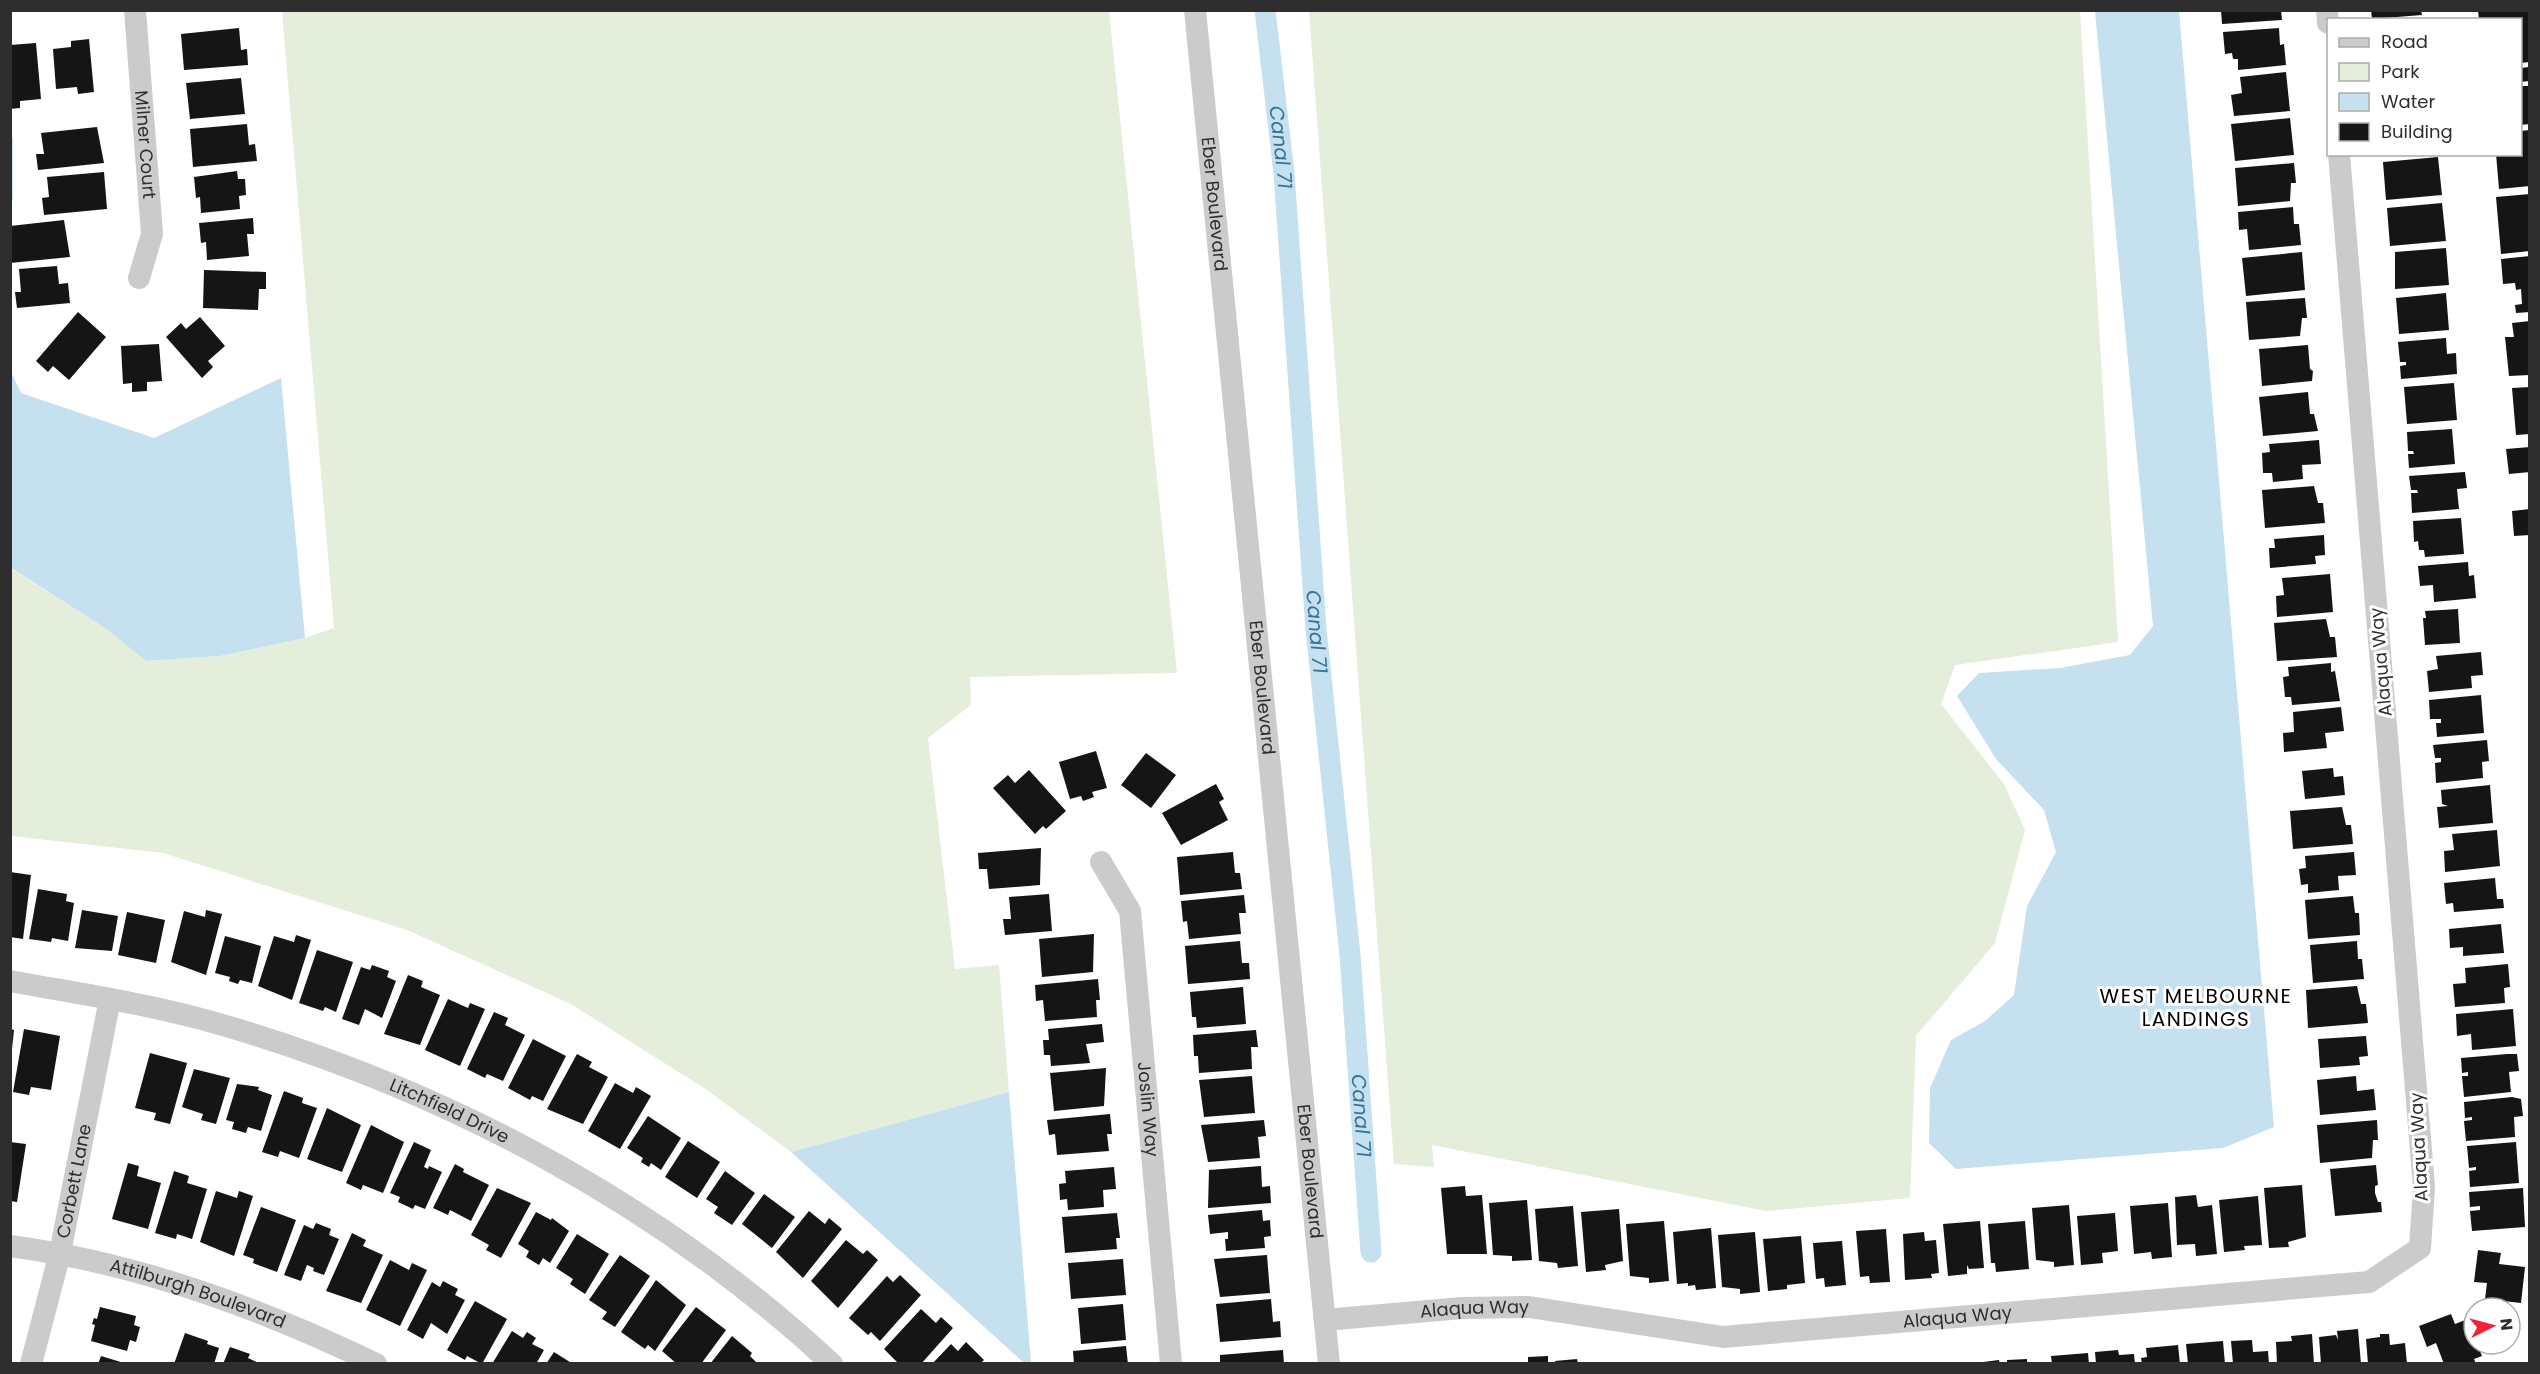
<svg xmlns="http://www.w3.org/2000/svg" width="2540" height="1374" viewBox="0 0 2540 1374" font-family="Poppins,sans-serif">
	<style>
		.green { fill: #e5eddb }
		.water { fill: #c5e0ef }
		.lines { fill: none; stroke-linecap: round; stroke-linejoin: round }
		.canal { stroke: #c5e0ef; stroke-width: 21 }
		.building { fill: #151515 }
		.minor { stroke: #cbcbcb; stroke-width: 22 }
		.labels { text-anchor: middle; stroke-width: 6; stroke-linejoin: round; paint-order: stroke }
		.street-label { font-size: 18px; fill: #2e2e2e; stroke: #fff }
		.water-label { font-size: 20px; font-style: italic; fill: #357498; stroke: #fff }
		.neighbourhood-label { font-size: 20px; letter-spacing: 1.5px; fill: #000; stroke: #fff }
	</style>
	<rect width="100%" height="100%" fill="#fff"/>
	<path class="green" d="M282 11H1109L1177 673 970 677 971 705 928 738 955 969 999 965 1009 1092 791 1152 707 1090 571 1004 407 930 163 853 11 836 10 568 105 628 146 661 220 656 305 638 334 628Z
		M1309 11H2080L2118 642 1955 665 1941 704 2004 784 2025 830 1995 943 1916 1036 1910 1198 1766 1211 1432 1145 1434 1167 1394 1164Z"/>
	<path class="water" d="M2095 11H2179L2274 1127 2223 1148 1956 1169 1929 1143 1930 1088 1951 1040 1985 1021 2014 995 2027 906 2056 852 2044 810 1996 759 1957 696 1979 673 2060 668 2130 655 2153 626Z
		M11 137H13V200H11Z
		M11 372 21 393 154 438 281 378 305 638 220 656 146 661 105 628 11 568Z
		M1009 1092 1031 1363H1024L791 1152Z"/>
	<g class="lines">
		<path class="canal" id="s1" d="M1265 10 1284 173 1316 629 1350 955 1371 1252"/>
	</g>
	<path class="building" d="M2221 10H2281L2282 20 2222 24Z
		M2371 10H2421L2422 15 2372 19Z
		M2478 10H2530V62L2520 63V20H2479Z
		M239 28 241 50 247 49 248 65 184 70 181 34Z
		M2279 28 2280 45 2284 44 2286 65 2238 70V59H2233L2232 53 2225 54 2223 32Z
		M89 39 94 92 78 94 77 87 56 89 53 49 71 47V41Z
		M36 43 41 99 20 101V108L10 109V45Z
		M2529 67 2530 81 2520 82V68Z
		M2286 72 2290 111 2234 116 2231 95 2242 93 2240 77Z
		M241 78 245 114 190 119 186 83Z
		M2520 86H2528L2530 124 2520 125Z
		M2290 118 2294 155 2235 161 2231 124Z
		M247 124 249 145 255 144 257 161 193 167 190 129Z
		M97 127 104 163 38 170 36 154H44L41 133Z
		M2530 130V186L2499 189 2496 154H2520V131Z
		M2438 157 2442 195 2386 200 2383 162Z
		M2294 163 2296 183H2291L2290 201 2238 206 2235 168Z
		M237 171 238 179H245L246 195 239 196 240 209 201 213 200 197 196 198 194 177Z
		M104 172 107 209 44 215 42 198 49 197 47 177Z
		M2530 194V251L2501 254 2496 197Z
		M2442 203 2446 241 2390 246 2387 208Z
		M2293 207 2294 224H2299L2301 245 2249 250 2247 229 2239 230 2238 212Z
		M253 218 254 234H247L249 256 207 260 206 242 201 243 199 223Z
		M64 220 70 257 10 263V226Z
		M2446 248 2449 285 2395 289V252Z
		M2302 252 2305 290 2246 296 2242 258Z
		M2530 256V312L2516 313 2515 305 2522 304 2521 289 2516 290 2515 283 2503 284 2501 259Z
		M57 266 59 284 68 283 70 303 17 308 15 292H21L19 269Z
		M204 270 266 272V289H259L258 310 203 308Z
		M2446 293 2449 330 2399 334 2396 298Z
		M2305 298 2307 318H2302L2300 336 2249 340 2246 302Z
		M78 312 106 337 69 380 53 366 48 372 36 361Z
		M200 317 225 346 208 361 213 367 202 378 166 337 181 323 186 329Z
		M2530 321V375L2509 376 2505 337H2514L2512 323Z
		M2446 338 2447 354 2456 353 2457 374 2401 379 2400 366 2406 365V362H2400L2398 342Z
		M159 344 162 381 147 382V391L132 392V383L123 384 121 346Z
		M2308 345 2310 369 2313 371 2312 381 2262 386 2259 349Z
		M2454 383 2457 420 2407 424 2404 387Z
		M2530 387V434L2516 435 2512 388Z
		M2308 392 2310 414H2314L2318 431 2263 436 2259 397Z
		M2452 429 2455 464 2409 468 2408 454H2414L2413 451H2408L2407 432Z
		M2319 440 2321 464 2302 465 2303 479 2273 482 2272 473H2263L2262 453 2270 452 2269 444Z
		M2530 447V472L2509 474 2506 449Z
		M2465 472 2467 488 2457 489 2459 509 2412 513 2411 493H2418L2417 490H2411L2409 476Z
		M2314 486 2318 503H2323L2325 523 2265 528 2262 490Z
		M2530 509V535L2514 536 2512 511Z
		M2461 518 2464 554 2425 557 2424 550H2419L2418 541 2414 542 2413 521Z
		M2324 535 2325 555 2315 556 2316 564 2270 568 2269 548H2275L2274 539Z
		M2468 562 2469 576 2474 575 2476 598 2434 602 2433 585 2420 586 2418 566Z
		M2330 574 2333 612 2277 617 2276 596 2284 595 2282 578Z
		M2458 609 2460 643 2425 645 2423 618H2426L2425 611Z
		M2326 619 2330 637H2335L2337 657 2277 661 2274 623Z
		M2481 652 2483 675 2471 676 2472 688 2429 692 2427 671 2438 669 2436 656Z
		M2331 663V672L2335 671 2340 701 2292 705 2291 697H2285L2283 677 2289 676 2288 667Z
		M2481 695 2484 733 2437 737 2436 723H2441V719H2430L2429 700Z
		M2341 707 2344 731 2325 733 2327 748 2284 752 2283 733 2294 732 2293 712Z
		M2487 740 2489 761 2482 762 2483 778 2436 783 2435 763 2441 762V758H2435L2433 745Z
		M1096 751 1107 788 1092 792 1094 797 1083 801 1081 796 1070 799 1059 762Z
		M1146 753 1176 775 1151 808 1121 785Z
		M2333 768 2334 777 2343 776 2345 795 2305 799 2302 771Z
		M1029 770 1066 811 1046 829 1043 826 1035 834 993 788 1008 775 1015 783Z
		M1216 784 1224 799 1219 802 1228 820 1181 845 1162 813Z
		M2490 785 2493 823 2439 828 2437 807 2448 806 2442 804 2441 790Z
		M2342 807 2346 825H2351L2353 844 2293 849 2290 811Z
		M2497 830 2500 866 2445 872 2444 851 2454 850 2452 834Z
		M1041 848 1040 885 989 889 987 869H979L978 853Z
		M1233 852 1235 873H1240L1242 889 1180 895 1177 857Z
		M2354 852 2356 875 2338 876 2339 890 2308 893V884L2301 885 2299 869 2306 868 2305 856Z
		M10 872 31 875 23 939 10 937Z
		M2495 878 2497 899H2503L2504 908 2454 912 2453 903 2446 904 2444 883Z
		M38 889 67 894 66 901 74 903 68 941 52 938 51 942 29 939Z
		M1049 894 1052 931 1005 935 1003 919H1011L1009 897Z
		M1244 895 1246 913H1239L1241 934 1189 939 1187 921 1183 922 1181 901Z
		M2353 896 2355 913H2359L2360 935 2308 939 2305 900Z
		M82 910 118 916 112 951 75 948Z
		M206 910 222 914 206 975 171 962 184 911 205 917Z
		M127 912 165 920 156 963 118 955Z
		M2501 924 2504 953 2463 956V947L2450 948 2449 929Z
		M1094 934 1093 972 1042 977 1039 939Z
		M296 935 311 940 292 1000 258 986 274 936 294 942Z
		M225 936 261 946 252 983 240 980 238 984 229 981 230 977 215 973Z
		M1240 941 1242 963H1249L1250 979 1188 984 1185 946Z
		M2357 941 2358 959H2362L2364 979 2313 983 2310 945Z
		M317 950 353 962 336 1012 325 1007 323 1011 299 1003Z
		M2508 964 2510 987 2504 988 2505 1003 2455 1007 2453 984 2466 983 2465 968Z
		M372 965 389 971 387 977 396 981 382 1018 365 1009 359 1025 342 1019 361 967 370 970Z
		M408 975 423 981 421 987 440 995 420 1045 384 1034Z
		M1098 979 1100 1000H1096L1097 1017 1045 1021 1043 1000 1036 1001 1035 985Z
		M2357 986 2361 1004H2366L2368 1023 2308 1028 2306 990Z
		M1243 987 1246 1024 1197 1028 1196 1017H1192L1190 992Z
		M448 999 468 1008 470 1003 485 1009 460 1066 425 1050Z
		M2513 1009 2516 1046 2472 1050 2471 1034 2457 1036 2456 1014Z
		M494 1012 508 1018 505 1025 525 1035 503 1081 487 1074 485 1078 467 1069Z
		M1102 1024 1104 1042 1086 1044 1090 1063 1051 1066 1050 1055H1044L1043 1040H1049L1048 1029Z
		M10 1029 14 1030 12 1049H10Z
		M24 1029 60 1036 51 1090 31 1087 29 1095 13 1092Z
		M1256 1030 1258 1047H1251L1252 1069 1199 1073 1198 1056H1194L1193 1035Z
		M2366 1036 2368 1056 2359 1057 2360 1065 2320 1068 2318 1039Z
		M533 1039 566 1056 543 1101 532 1096 530 1100 508 1088Z
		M150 1053 187 1063 170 1124 154 1120 156 1113 135 1108Z
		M577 1054 592 1062 589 1067 608 1077 583 1124 547 1109Z
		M2507 1054H2517L2519 1071 2509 1072 2511 1092 2464 1097 2462 1076H2468V1072L2462 1073 2461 1058Z
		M1106 1068 1104 1106 1054 1111 1050 1073Z
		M194 1069 230 1078 216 1124 201 1120 203 1114 182 1107Z
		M1252 1076 1255 1113 1204 1117 1199 1080Z
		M2356 1076 2357 1091 2374 1089 2376 1110 2320 1115 2317 1080Z
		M615 1083 633 1093 636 1087 651 1096 620 1149 588 1131Z
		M237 1084 259 1087 258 1090 272 1095 261 1131 248 1127 246 1133 232 1129 234 1122 226 1120Z
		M284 1091 303 1098 302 1103 317 1108 299 1158 280 1151 278 1157 262 1152Z
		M2512 1097 2521 1099 2523 1116 2514 1117 2515 1137 2466 1141 2464 1121 2472 1120V1117L2465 1118 2464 1102Z
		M327 1108 361 1125 342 1172 307 1159Z
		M1110 1114 1112 1134H1107L1109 1151 1057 1155 1055 1134 1049 1135 1047 1120Z
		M648 1116 681 1138 661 1170 651 1163 649 1167 641 1162 643 1158 627 1148Z
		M1264 1120 1266 1136 1258 1137 1260 1158 1208 1162 1201 1125Z
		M2377 1120 2378 1140H2373L2372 1158 2320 1163 2317 1125Z
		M371 1125 404 1142 383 1193 363 1185 361 1190 346 1183Z
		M688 1141 720 1162 697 1198 665 1177Z
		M10 1142 26 1144 17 1202 10 1201Z
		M414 1142 431 1150 424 1167 428 1169 429 1166 442 1172 425 1209 415 1205 413 1209 398 1202 400 1197 390 1193Z
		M2516 1142 2519 1183 2470 1187 2469 1171 2476 1170V1167L2469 1168 2467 1146Z
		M128 1163 139 1166 137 1176 161 1183 148 1229 112 1219Z
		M455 1164 464 1169 463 1172 489 1185 471 1221 450 1210 448 1215 433 1208Z
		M2376 1165 2378 1185 2375 1186V1193L2378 1202H2381L2382 1212 2335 1216 2330 1169Z
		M1261 1166 1262 1187 1270 1186 1271 1203 1208 1208 1209 1170Z
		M1114 1167 1116 1189 1103 1190 1104 1207 1068 1210 1067 1199 1060 1200 1059 1184 1066 1183 1065 1171Z
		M174 1171 189 1176 187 1183 207 1189 192 1239 177 1234 176 1239 155 1233Z
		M725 1171 755 1193 732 1225 714 1213 718 1207 706 1199Z
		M2302 1185 2306 1237 2288 1242 2289 1247 2269 1248 2264 1188Z
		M1465 1186 1466 1196 1482 1195 1487 1254H1447L1441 1188Z
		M497 1188 531 1203 501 1258 486 1250 489 1245 471 1235Z
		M2523 1188 2525 1227 2472 1231 2470 1211 2480 1210V1206L2470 1207 2469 1192Z
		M216 1191 237 1198 239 1191 253 1196 234 1256 200 1242Z
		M764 1194 795 1217 772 1248 742 1224Z
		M2196 1195 2198 1207 2212 1205 2217 1254 2196 1256 2195 1244 2177 1245 2175 1197Z
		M2258 1196 2262 1245 2244 1246 2245 1250 2224 1252 2219 1200Z
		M1527 1200 1532 1260 1512 1261V1256L1493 1255 1489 1203Z
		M2168 1203 2172 1257 2152 1259 2151 1252 2134 1254 2130 1206Z
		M2069 1205 2074 1265 2054 1267V1262L2036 1260 2032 1208Z
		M1573 1206 1578 1266 1558 1268 1557 1263 1539 1261 1535 1209Z
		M261 1207 296 1220 277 1272 253 1263 254 1259 243 1255Z
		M1619 1209 1623 1261 1605 1265 1606 1270 1586 1272 1581 1212Z
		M1262 1210 1263 1221 1270 1220 1271 1236 1264 1237 1265 1248 1226 1251 1225 1239H1228V1232L1210 1234 1208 1215Z
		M809 1211 825 1224 829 1218 842 1229 803 1278 776 1252Z
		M536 1212 551 1220 552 1218 569 1231 550 1263 543 1258 539 1265 526 1257 529 1251 518 1244Z
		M1117 1213 1120 1238H1116L1117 1249 1065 1253 1062 1217Z
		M2115 1213 2118 1251 2102 1253 2103 1263 2081 1265 2077 1216Z
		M1664 1221 1669 1281 1649 1283V1278L1630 1276 1626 1224Z
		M1980 1221 1984 1268 1969 1269 1967 1265V1274L1948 1276 1943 1224Z
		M2025 1221 2029 1269 1996 1272 1995 1263H1991L1988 1224Z
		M316 1223 331 1229 329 1235 339 1239 324 1275 313 1271 314 1268 307 1265 301 1281 284 1275 304 1225 313 1229Z
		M1711 1228 1716 1288 1696 1290 1695 1285 1688 1286V1283L1677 1284 1673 1232Z
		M1886 1229 1890 1282 1870 1283 1869 1276 1860 1277 1856 1231Z
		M1755 1232 1760 1292 1740 1294V1289L1722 1287 1718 1235Z
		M1924 1232 1925 1241 1936 1240 1939 1273 1931 1274 1932 1278 1905 1280 1903 1234Z
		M352 1233 366 1240 363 1246 383 1255 361 1303 326 1291Z
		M577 1234 609 1254 585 1294 570 1284 573 1279 556 1268Z
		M1801 1236 1805 1283 1787 1285V1289L1768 1291 1763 1239Z
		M846 1240 863 1254 867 1250 878 1260 838 1308 811 1281Z
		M1842 1241 1846 1285 1825 1287 1824 1278 1816 1279 1813 1243Z
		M2478 1250 2501 1253 2499 1264 2525 1267 2521 1303 2485 1299 2487 1283 2474 1282Z
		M620 1255 650 1276 615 1327 602 1319 607 1312 589 1300Z
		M1267 1255 1270 1293 1220 1297 1214 1259Z
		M1123 1259 1126 1295 1071 1299 1068 1263Z
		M390 1260 409 1270 412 1263 427 1270 400 1326 366 1310Z
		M900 1275 921 1295 880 1341 871 1332 868 1335 849 1318 887 1276 893 1282Z
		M656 1280 686 1305 655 1351 648 1345 645 1349 621 1332Z
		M443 1281 458 1289 455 1295 465 1300 447 1334 431 1323 423 1339 407 1330 432 1282 440 1287Z
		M1271 1299 1273 1322 1280 1321 1281 1337 1220 1342 1216 1304Z
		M475 1301 507 1319 482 1364 467 1356 465 1360 447 1350Z
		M1123 1304 1126 1340 1081 1344 1078 1308Z
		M100 1307 136 1316 134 1325 140 1327 136 1342 130 1340 127 1351 91 1341 95 1325 92 1324 94 1318 97 1319Z
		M696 1307 726 1330 701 1364H677L662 1351Z
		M921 1309 936 1323 941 1317 953 1328 921 1364H899L884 1349Z
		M2451 1314 2455 1324 2468 1319 2474 1344H2477L2482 1356 2474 1359 2476 1364H2444L2436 1343 2427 1347 2419 1326Z
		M2358 1329 2361 1364H2321L2319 1337 2336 1335 2338 1340 2337 1331Z
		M512 1331 523 1338 527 1332 536 1338 532 1344 544 1350 536 1364H492Z
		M185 1333 208 1341 207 1344 219 1348 214 1364H174Z
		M2312 1334 2314 1364H2277L2276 1342 2292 1341 2291 1336Z
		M2380 1334H2389L2390 1345 2405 1343 2407 1364H2368L2366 1339 2380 1337Z
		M732 1336 752 1353 750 1356 758 1364H710Z
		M2252 1340 2253 1352 2268 1351 2269 1364H2233L2231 1341Z
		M2223 1341 2225 1364H2188L2186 1344Z
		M966 1342 984 1360 980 1364H932L951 1344 958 1351Z
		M2178 1345 2180 1364H2142L2141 1358 2147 1357 2146 1348Z
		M1126 1346 1128 1364H1074L1073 1351Z
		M230 1347 250 1354 248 1358 261 1364H223Z
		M1283 1350 1284 1364H1220V1355Z
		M2118 1350 2119 1355 2134 1354 2135 1364H2096L2095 1352Z
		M554 1352 573 1364H546Z
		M2088 1353 2089 1364H2052L2051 1356Z
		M101 1356 124 1363V1364H98Z
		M1548 1356V1364H1528V1357Z
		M1577 1359 1578 1364H1556L1555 1361Z
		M2027 1359V1364H2007V1360Z
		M1999 1360 2000 1364H1983V1362Z"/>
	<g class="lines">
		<g class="minor">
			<path id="s2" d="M135 10 152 234 139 278"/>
			<path id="s3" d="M1195 10 1329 1364"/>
			<path d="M2327 10 2328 23"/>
			<path id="s4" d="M1101 862 1130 911 1171 1364"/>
			<path id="s5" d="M10 981C75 993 142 1003 205 1020 435 1084 657 1201 832 1364"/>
			<path id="s6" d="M10 1246C137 1263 261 1308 376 1364"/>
			<path id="s7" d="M1325 1320 1462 1308 1529 1307 1723 1337 2369 1282 2420 1248 2424 1187 2339 154"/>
			<path id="s8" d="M31 1364 60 1253 110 999"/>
		</g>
	</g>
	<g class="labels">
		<g class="street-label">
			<text dy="6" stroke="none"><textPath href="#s2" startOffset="135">Milner Court</textPath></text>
			<text dy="6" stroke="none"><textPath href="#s3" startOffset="195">Eber Boulevard</textPath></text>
			<text transform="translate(2381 662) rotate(-95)" y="6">Alaqua Way</text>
			<text dy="6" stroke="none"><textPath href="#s3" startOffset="681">Eber Boulevard</textPath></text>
			<text dy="6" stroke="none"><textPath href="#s4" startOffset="256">Joslin Way</textPath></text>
			<text dy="6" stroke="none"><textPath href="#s5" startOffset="460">Litchfield Drive</textPath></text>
			<text transform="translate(2419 1147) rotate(-93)" y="6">Alaqua Way</text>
			<text dy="6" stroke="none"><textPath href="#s3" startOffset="1167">Eber Boulevard</textPath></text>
			<text dy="6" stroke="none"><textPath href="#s8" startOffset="188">Corbett Lane</textPath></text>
			<text dy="6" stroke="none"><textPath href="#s6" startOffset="194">Attilburgh Boulevard</textPath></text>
			<text dy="6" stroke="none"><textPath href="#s7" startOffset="150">Alaqua Way</textPath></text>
			<text dy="6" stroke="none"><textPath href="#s7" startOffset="636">Alaqua Way</textPath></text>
		</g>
		<g class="water-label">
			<text dy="7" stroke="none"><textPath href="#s1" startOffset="138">Canal 71</textPath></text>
			<text dy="7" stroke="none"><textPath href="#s1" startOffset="624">Canal 71</textPath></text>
			<text dy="7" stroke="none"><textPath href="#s1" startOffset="1110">Canal 71</textPath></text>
		</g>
		<g class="neighbourhood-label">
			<text x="2196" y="1003">WEST MELBOURNE<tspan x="2196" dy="23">LANDINGS</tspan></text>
		</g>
	</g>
	<rect width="2540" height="1374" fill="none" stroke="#2e2e2e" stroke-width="24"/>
	<rect x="2327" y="18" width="195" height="138" fill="#ffffff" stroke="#ababab" stroke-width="1.5"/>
	<rect x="2339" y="38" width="30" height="9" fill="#cbcbcb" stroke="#ababab" stroke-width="1.5"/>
	<text x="2381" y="48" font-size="18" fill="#2e2e2e">Road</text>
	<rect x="2339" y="63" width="30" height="18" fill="#e5eddb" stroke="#ababab" stroke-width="1.5"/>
	<text x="2381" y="78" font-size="18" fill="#2e2e2e">Park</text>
	<rect x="2339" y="93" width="30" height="18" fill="#c5e0ef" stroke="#ababab" stroke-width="1.5"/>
	<text x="2381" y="108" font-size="18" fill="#2e2e2e">Water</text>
	<rect x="2339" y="123" width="30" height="18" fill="#151515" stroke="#ababab" stroke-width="1.5"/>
	<text x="2381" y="138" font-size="18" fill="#2e2e2e">Building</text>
	<g transform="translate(2492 1326) rotate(84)"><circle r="28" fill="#ffffff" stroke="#ababab" stroke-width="1.5"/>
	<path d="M0-4.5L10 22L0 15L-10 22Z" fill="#f52136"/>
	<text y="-9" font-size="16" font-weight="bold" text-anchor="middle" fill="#2e2e2e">N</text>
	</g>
</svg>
